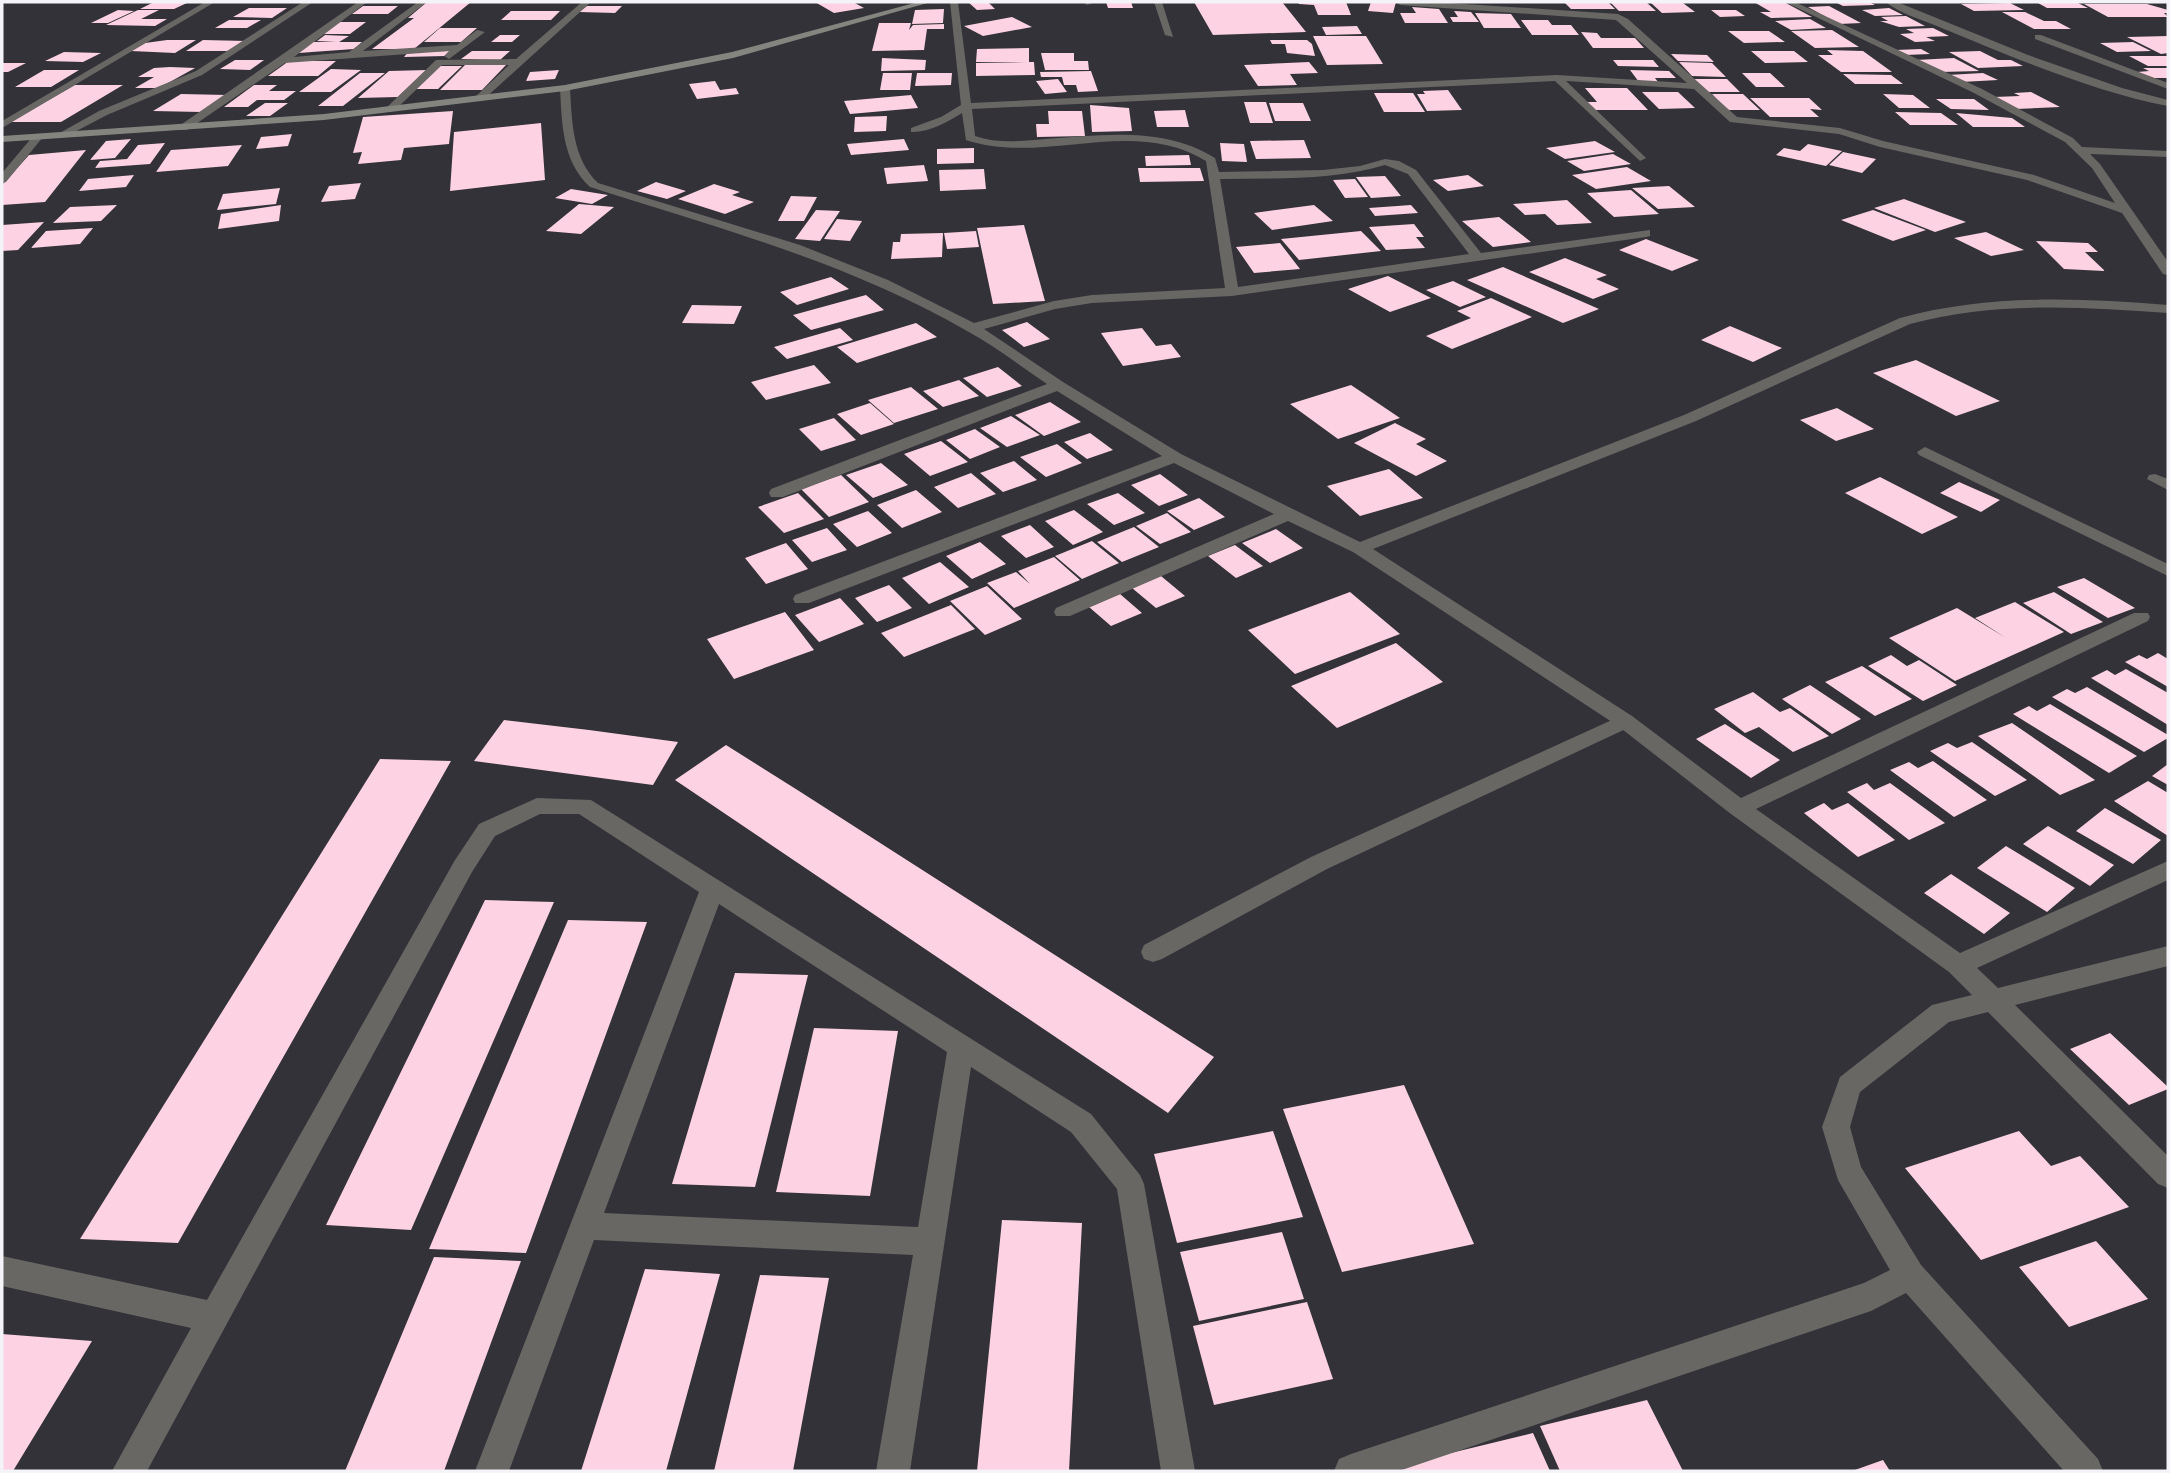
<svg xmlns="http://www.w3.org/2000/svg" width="2170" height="1473" viewBox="0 0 2170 1473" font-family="Figtree,sans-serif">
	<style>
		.building { fill: #fdd2e2 }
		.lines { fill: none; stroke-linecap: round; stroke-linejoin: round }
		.lane { fill: #686764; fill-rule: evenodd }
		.street { fill: #686764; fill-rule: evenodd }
		.secondary { fill: #85857f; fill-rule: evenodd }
	</style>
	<rect width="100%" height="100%" fill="#323238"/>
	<path class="building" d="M154 2H189L174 9H140Z
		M427 2H471L414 49H372L414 18H408Z
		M815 2H853L864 8 834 13Z
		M968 2H988L995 9 977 10Z
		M1106 2H1131L1133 8H1108Z
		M1194 2H1282L1306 32 1213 35Z
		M1298 2H1346L1351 15H1318L1314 5 1299 4Z
		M1371 2H1396L1393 13 1368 11Z
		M1564 2H1608L1615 9H1571Z
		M1610 2H1646L1656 11H1619Z
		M1754 2H1784L1812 17 1771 18 1760 12H1771Z
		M1835 2H1869L1875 5 1843 6Z
		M1651 3H1683L1695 12 1662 13Z
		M2010 3 2024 10 1974 11 1961 4Z
		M2038 3H2078L2088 8H2047Z
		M2084 4H2147L2168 10V13H2164L2168 17H2108Z
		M363 6H398L388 14H352Z
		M587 6H622L615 13 579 12Z
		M1829 6 1861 23 1839 24 1808 7Z
		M1412 7 1439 9 1448 23H1405L1400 13H1416Z
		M249 8H287L272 18 233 17Z
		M1889 8 1903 15 1875 16 1862 10Z
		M944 9 943 23 912 24 915 10Z
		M118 10 134 11 108 23H91Z
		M138 10H159L141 19H167L155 26 106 25Z
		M1711 10H1736L1745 16 1720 17Z
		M511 11H560L551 20H501Z
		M1454 11 1471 12 1479 22H1453L1450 17H1458Z
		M2002 12H2025L2044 21H2056L2071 29H2034Z
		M1475 13 1511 14 1521 28H1484Z
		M1906 16 1925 26 1899 27 1880 21H1888L1881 17Z
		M1012 17 1032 27 983 36 964 26Z
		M1810 19 1826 28 1791 30 1775 21Z
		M229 20H261L247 28H215Z
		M1521 20H1548L1552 25H1571L1579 35H1532Z
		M340 22H366L350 34H323Z
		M879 23H911L909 30 913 25 944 24V29H927L924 50 872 51Z
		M1357 26 1362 34 1326 35 1322 27Z
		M440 28H477L461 42H424Z
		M1933 28 1949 36 1926 37 1935 41 1915 42 1900 34 1914 33 1906 29Z
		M1832 30 1859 47 1815 48 1791 31Z
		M1728 31H1769L1785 42 1744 43Z
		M1581 32 1597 33 1601 38H1635L1644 48H1593Z
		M325 35 349 36 339 42H362L354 49 298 53 311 42H336L317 41Z
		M500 35H520L512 42H491Z
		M1313 36H1366L1383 64 1327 65Z
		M2168 36V53L2161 54 2127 37Z
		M167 40H196L175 53 131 51 145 43Z
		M203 40 247 41 231 51H186Z
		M1270 40H1307L1312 44 1315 56 1287 53 1285 44H1272Z
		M2133 42 2151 51 2117 52 2100 43Z
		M1029 48V62H1034L1035 75 976 76V63L1026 62H976L977 49Z
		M1921 49 1930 54 1905 55 1896 50Z
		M1827 50 1863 51 1892 72H1841L1818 55H1833Z
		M450 51 445 56 404 57 408 52Z
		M472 51H510L500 60 461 59Z
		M1751 51H1794L1808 62 1765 63Z
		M1980 51 1998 60H2011L2023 66 1978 68 1949 52Z
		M64 52 101 53 83 62 45 61Z
		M1041 53H1074V61H1088L1089 70H1045Z
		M1671 54 1707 55 1714 62 1678 61Z
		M2129 56H2168V66H2148Z
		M882 58 926 60 925 70 881 71Z
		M1954 58 1979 71 1941 72 1916 60Z
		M235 60H264L250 70 220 69Z
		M1613 60H1653L1659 67 1618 66Z
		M289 61H336L318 76H268Z
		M1309 62 1318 73 1290 74 1297 85 1258 86 1244 65Z
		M1679 62 1712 63 1726 77 1692 76Z
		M2 63H26L8 72H2Z
		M465 65H506L482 90H440Z
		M437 66H462L438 89H412Z
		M170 67 195 68 159 88H135L154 77H138L154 68Z
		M2143 68H2168V78H2150L2137 72 2149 71Z
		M331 69 361 70 331 92H299Z
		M44 70H79L51 87H15Z
		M427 70 398 97 358 98 389 71Z
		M559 70 555 79 526 81 530 72Z
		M1630 70 1669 71 1676 78H1655L1658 82H1639Z
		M1091 71 1098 91 1078 92 1076 85H1064L1062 77H1041L1040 72Z
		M360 73H385L343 106H318Z
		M883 73H912L910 90H880Z
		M917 73H952L951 85 915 86Z
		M1742 73H1770L1785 87H1756Z
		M1983 73 1998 80 1961 82 1947 75Z
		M1843 74 1891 75 1903 84H1855Z
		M1058 79 1067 92 1045 94 1036 81Z
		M1694 79H1727L1740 92H1707Z
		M715 81 720 90 736 88 739 94 697 99 689 84Z
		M75 85H123L61 122H10Z
		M254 85H277L269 91H296L284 100H257L248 107H224Z
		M1585 88H1627L1648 110H1592L1585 102H1597Z
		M1448 90 1462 110 1427 111 1417 94H1425L1423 91Z
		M1642 92H1678L1695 108 1659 109Z
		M2031 92 2060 107 2016 109 1994 97 2020 96 2014 93Z
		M1374 93H1413L1425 112H1384Z
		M181 94 227 95 201 112 153 111Z
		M1712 94H1743L1760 110H1727Z
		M1883 94 1913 95 1930 108H1899Z
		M911 95 918 108 850 114 844 101Z
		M1750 98H1809L1822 110 1810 109 1819 117H1770Z
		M1936 99H1974L1989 110 1951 109Z
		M1244 102H1266L1273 123H1250Z
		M265 103H288L270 116H246Z
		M1269 103H1303L1311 121H1275Z
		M1090 105 1129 108 1132 131 1092 132Z
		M1185 110 1189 127H1157L1154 111Z
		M453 111 449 144 404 148 401 160 358 164 362 152 353 153 363 117Z
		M1048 111H1082L1085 136 1037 137 1036 124H1049Z
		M1895 112 1941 113 1958 125H1910Z
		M1956 113 2012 118 2025 127H1973Z
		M887 116 886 131 854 132 855 117Z
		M541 123 545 180 450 191 454 132Z
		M292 134 288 146 256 149 261 137Z
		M131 139 115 158 90 160 106 141Z
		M904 139 909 150 851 155 847 144Z
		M1304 140 1311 158 1256 159 1250 141Z
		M1595 141 1615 152 1565 159 1546 148Z
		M165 143 150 164 95 168 100 161 127 159 138 145Z
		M1220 143 1244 144 1247 162 1222 161Z
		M1808 144 1842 151 1826 166 1776 155 1784 148 1800 151Z
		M242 145 228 166 156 172 171 150Z
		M974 148V163L937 164V149Z
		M86 150 45 202 2 205V185L29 155Z
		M1843 152 1876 159 1862 173 1829 165Z
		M1613 154 1631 164 1584 171 1567 161Z
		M1189 155 1191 165 1146 166 1145 156Z
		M924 165 928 181 887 184 884 168Z
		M1627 167 1651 181 1596 189 1572 175Z
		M1138 168H1200L1204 181 1140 182Z
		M984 169 986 189 940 191 939 170Z
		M134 175 126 187 79 191 88 179Z
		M1468 175 1484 186 1448 191 1433 180Z
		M1385 176 1401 196 1371 198 1356 177Z
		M1355 179 1368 197 1345 198 1333 180Z
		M656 182 686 191 667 199 637 191Z
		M361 183 355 199 321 202 329 186Z
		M714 184 740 192 732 195 754 202 725 214 678 199Z
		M1669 186 1695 207 1658 209 1632 188Z
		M280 188 276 204 217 210 223 194Z
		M571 189 608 195 592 204 555 198Z
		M1631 190 1659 214 1614 217 1587 193Z
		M791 196 817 197 804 221H778Z
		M1904 199 1966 222 1935 232 1874 208Z
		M1567 200 1592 223 1557 225 1545 214 1525 215 1513 204Z
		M579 204 614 207 581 234 546 231Z
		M117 205 101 221 53 223 70 207Z
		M281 205 279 221 218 229 221 214Z
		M1314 205 1333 221 1272 230 1254 213Z
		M1411 205 1418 213 1375 216 1369 208Z
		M816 210 840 211 820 241 795 239Z
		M1873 210 1926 230 1893 241 1841 220Z
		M1499 217 1531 242 1493 247 1462 221Z
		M837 219 862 221 850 241 824 239Z
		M44 222 18 250 2 251V225Z
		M1414 224 1424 237H1416L1425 248 1386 250 1369 227Z
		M1024 225 1045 301 993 304 977 228Z
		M93 228 80 244 31 248 46 231Z
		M976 231 979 247 947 249 944 233Z
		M1361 231 1381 251 1299 260 1281 239Z
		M1986 232 2024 250 1991 256 1954 238Z
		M943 233 942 257 891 259 893 242H900L901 234Z
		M1646 239 1699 260 1672 271 1619 250Z
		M2036 241 2088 243 2098 252H2085L2105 271 2064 269Z
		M1280 243 1300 269 1254 273 1236 247Z
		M1565 258 1607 275 1596 279 1619 289 1593 299 1529 272Z
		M1503 267 1599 309 1563 323 1467 280Z
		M1388 276 1431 298 1390 312 1348 289Z
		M831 277 849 289 797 305 780 292Z
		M1453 281 1486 297 1460 307 1426 290Z
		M866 295 884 310 811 330 793 315Z
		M1491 298 1532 317 1452 349 1426 336 1471 318 1457 311Z
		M692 305 742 306 734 324 682 323Z
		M1027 322 1050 339 1024 347 1002 330Z
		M916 323 937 337 857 363 837 347Z
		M1730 326 1782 348 1753 362 1701 340Z
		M840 328 853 340 787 359 774 347Z
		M1142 328 1156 346 1171 344 1181 357 1123 366 1101 333Z
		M1916 360 2000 401 1956 416 1873 373Z
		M814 365 831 383 766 400 751 382Z
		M998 367 1022 386 987 397 963 378Z
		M959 380 979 396 943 407 923 391Z
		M1351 385 1400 418 1338 439 1290 404Z
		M911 387 938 409 894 423 868 400Z
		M1050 402 1081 422 1044 436 1015 415Z
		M870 403 894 424 861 435 837 414Z
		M1837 408 1874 429 1836 441 1800 420Z
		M1011 416 1040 435 1007 447 980 428Z
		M834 418 856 440 821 451 799 429Z
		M1395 423 1426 439 1416 444 1447 461 1416 476 1354 443Z
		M975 429 1000 447 970 459 946 440Z
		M1090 433 1113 450 1087 459 1064 442Z
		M941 441 968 462 930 476 904 454Z
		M1057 444 1082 463 1046 477 1020 457Z
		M1014 461 1037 480 1003 492 980 473Z
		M881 463 908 485 873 498 846 475Z
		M1389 469 1423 498 1360 516 1327 486Z
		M971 473 996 494 958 508 934 487Z
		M1160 474 1188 495 1159 506 1131 485Z
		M841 475 869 502 829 517 801 489Z
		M1880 477 1958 517 1922 534 1845 493Z
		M1959 482 2000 500 1981 512 1940 493Z
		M916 490 942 512 902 528 877 505Z
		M798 493 824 519 784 533 758 507Z
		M1118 493 1145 513 1114 525 1087 504Z
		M1199 498 1225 517 1194 530 1167 511Z
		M1074 510 1103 532 1073 545 1045 521Z
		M868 511 892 533 857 547 833 524Z
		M1167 513 1191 532 1160 544 1136 526Z
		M1030 525 1054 547 1026 558 1001 536Z
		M1134 527 1159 547 1122 562 1097 542Z
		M827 528 847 550 812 562 792 540Z
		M1276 529 1303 548 1270 563 1242 543Z
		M1092 541 1119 563 1082 579 1055 556Z
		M980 542 1006 564 972 579 946 556Z
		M786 543 808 569 766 584 745 558Z
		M1235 545 1263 566 1236 578 1208 556Z
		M1054 557 1080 580 1014 608 987 583 1016 572 1030 584 1018 571Z
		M940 562 969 587 929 604 902 578Z
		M1161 576 1185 596 1156 608 1132 588Z
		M2084 578 2135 608 2108 618 2057 587Z
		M889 585 912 608 877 622 855 598Z
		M987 586 1022 619 985 635 950 601Z
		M1350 592 1400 634 1295 674 1248 630Z
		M2054 592 2103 622 2071 634 2023 603Z
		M1120 594 1142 613 1111 626 1089 607Z
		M840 598 864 624 819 642 795 615Z
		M2015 602 2064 632 1955 681 1889 638 1957 608 2006 638 1975 618Z
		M951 605 975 629 904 657 881 633Z
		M785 612 814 650 734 679 707 639Z
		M1396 643 1443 682 1337 728 1291 686Z
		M2158 653 2168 659V687L2125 662 2139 655 2147 659Z
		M1891 655 1907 666 1919 660 1957 685 1923 701 1868 666Z
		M1862 666 1912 699 1875 716 1825 682Z
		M2126 669 2168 693V725L2091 678 2107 670 2115 675Z
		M1810 685 1861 719 1832 734 1782 699Z
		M2087 687 2168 735V738L2144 752 2052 697 2067 689 2075 693Z
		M1753 692 1780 712 1790 708 1829 736 1793 752 1759 727 1745 733 1714 709Z
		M2050 704 2137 756 2109 773 2013 714 2029 706 2037 711Z
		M504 720 589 730 678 742 653 785 474 761Z
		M2012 723 2095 780 2060 795 1978 736Z
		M1725 724 1780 760 1751 778 1696 739Z
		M1972 742 2027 780 1995 796 1930 751 1948 743 1957 748Z
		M726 745 799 791 1214 1057 1168 1113 675 780Z
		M380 759 451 761 178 1243 80 1239Z
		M1933 761 1987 800 1954 817 1890 770 1909 762 1918 768Z
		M2168 764V785L2152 776Z
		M2148 781 2168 793V836L2114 801Z
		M1867 783 1874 790 1890 783 1945 823 1909 840 1847 792Z
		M1824 803 1832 810 1848 803 1895 840 1858 857 1804 813Z
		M2105 808 2161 840 2133 864 2076 831Z
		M2048 826 2114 865 2090 886 2023 844Z
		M2006 846 2075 888 2047 912 1977 868Z
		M1951 874 2010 913 1984 934 1924 893Z
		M485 900 554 902 411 1230 326 1225Z
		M568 920 647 922 526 1253 429 1249Z
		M735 973 808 975 755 1187 672 1184Z
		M814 1028 898 1031 870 1196 776 1192Z
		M2110 1033 2168 1087V1089L2129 1105 2070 1049Z
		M1404 1085 1474 1244 1342 1272 1283 1109Z
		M1273 1131 1303 1217 1177 1243 1154 1154Z
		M2019 1131 2051 1166 2080 1156 2129 1207 1981 1260 1905 1168Z
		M1002 1220 1082 1223 1069 1471H977Z
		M1282 1232 1304 1299 1199 1321 1180 1252Z
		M2096 1241 2148 1299 2069 1327 2019 1267Z
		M434 1257 521 1261 444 1471H345Z
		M645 1269 720 1274 666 1471H581Z
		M760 1275 829 1278 793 1471H714Z
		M1307 1302 1333 1379 1214 1405 1193 1326Z
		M2 1334 92 1341 13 1471H2Z
		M1647 1400 1683 1471H1560L1540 1426Z
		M1533 1433 1550 1471H1390L1389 1468Z
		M1883 1460 1890 1471H1852Z"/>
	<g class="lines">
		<path class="lane" d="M1083 2H1096L1087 5Z
			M1154 2H1162L1173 37 1165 35Z
			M1625 714 1632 716 1635 721 1632 726 1327 869 1162 959 1153 962 1144 959 1141 952 1144 945 1311 857Z"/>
		<path class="street" d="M205 2H215L2 128V121Z
			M303 2H313L202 75 107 115 65 137 56 135 99 111 196 71Z
			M358 2H367L294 57 349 52 418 2H427L363 51 457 45 477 30 485 32 449 59 444 56 449 51 285 63 187 130H179V126Z
			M582 2H591L482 101 473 99 509 65H442L394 111 385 109 436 60 516 59Z
			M950 2H958L971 103 1557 75 1687 83 1616 20 1400 5 1396 2H1434L1618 14 1628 19 1737 117 1840 128 1883 141 2034 175 2115 203 2092 168 2065 142 1974 93 1785 2H1795L1982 89 2073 138 2082 147 2168 151V157L2090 154 2100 164 2168 262V275L2163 274 2122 213 2027 180 1880 147 1839 134 1730 122 1694 89 1566 81 1644 156 1646 158 1640 161 1555 81 972 109 975 136C998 144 1022 141 1045 139 1102 135 1164 126 1215 158L1219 172 1323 170 1360 166 1385 159 1399 161 1416 170 1481 253 1650 230V236L1646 237 1232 296 1092 303 1055 309 984 329 1063 382 1181 454 1360 542 1684 415 1900 318C1989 294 2077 298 2168 305V313C2081 307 1995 301 1910 324L1696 421 1373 549 1632 716 1741 798 2134 613H2148L2150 617 2148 621 1756 809 1960 953 2168 861V880L1977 968 1998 988 2168 946V966L2015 1005 2168 1156V1188L2158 1184 1988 1012 1949 1022 1860 1092 1850 1127 1861 1167 1921 1265 2098 1459 2103 1471H2064L1906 1293 1871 1311 1399 1471H1334L1339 1459 1351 1454 1864 1283 1890 1270 1838 1180 1822 1127 1840 1077 1932 1005 1972 995 1949 972 1731 814 1618 726 1353 552 1288 521 1070 616H1056L1054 612 1056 608 1274 514 1174 463 809 603H795L793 599 795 595 1162 456 1057 391 783 497H771L769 493 771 489 1047 384C1020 366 995 346 967 331 850 263 718 228 590 187 562 161 562 124 560 88L565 85 570 88C572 121 572 158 598 183L800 245 888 280 974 323 1054 301 1092 295 1225 288 1206 161C1132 115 1044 166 966 140L962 113C948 122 928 133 911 132V128L941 117 961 105ZM1385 165 1408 174 1469 254 1238 287 1220 179C1275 178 1332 181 1385 165Z
			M1886 2H1897L2028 55 2122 88 2168 100V106C2097 93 2012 57 1944 29 1926 21 1900 14 1886 2Z
			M2035 35H2041L2168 83V89L2035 39Z
			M34 135 43 137 6 182 2 183V173Z
			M1925 447 2168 564V576L1919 455 1917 452Z
			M2155 474 2168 479V490L2147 479 2149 475Z
			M537 798 591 800 1091 1114 1140 1175 1144 1184 1195 1471H1161L1117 1189 1071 1132 971 1067 910 1471H876L913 1255 594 1240 509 1471H475L699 892 579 814H540L495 836 472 872 147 1471H112L191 1328 2 1286V1256L207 1300 455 860 479 824ZM719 904 947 1052 918 1227 604 1213Z"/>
		<path class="secondary" d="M918 2H931L733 58 565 91 324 120 2 142V136L324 114 565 85 732 52Z"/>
	</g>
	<rect width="2170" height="1473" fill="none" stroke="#f3f3f8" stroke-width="7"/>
</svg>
